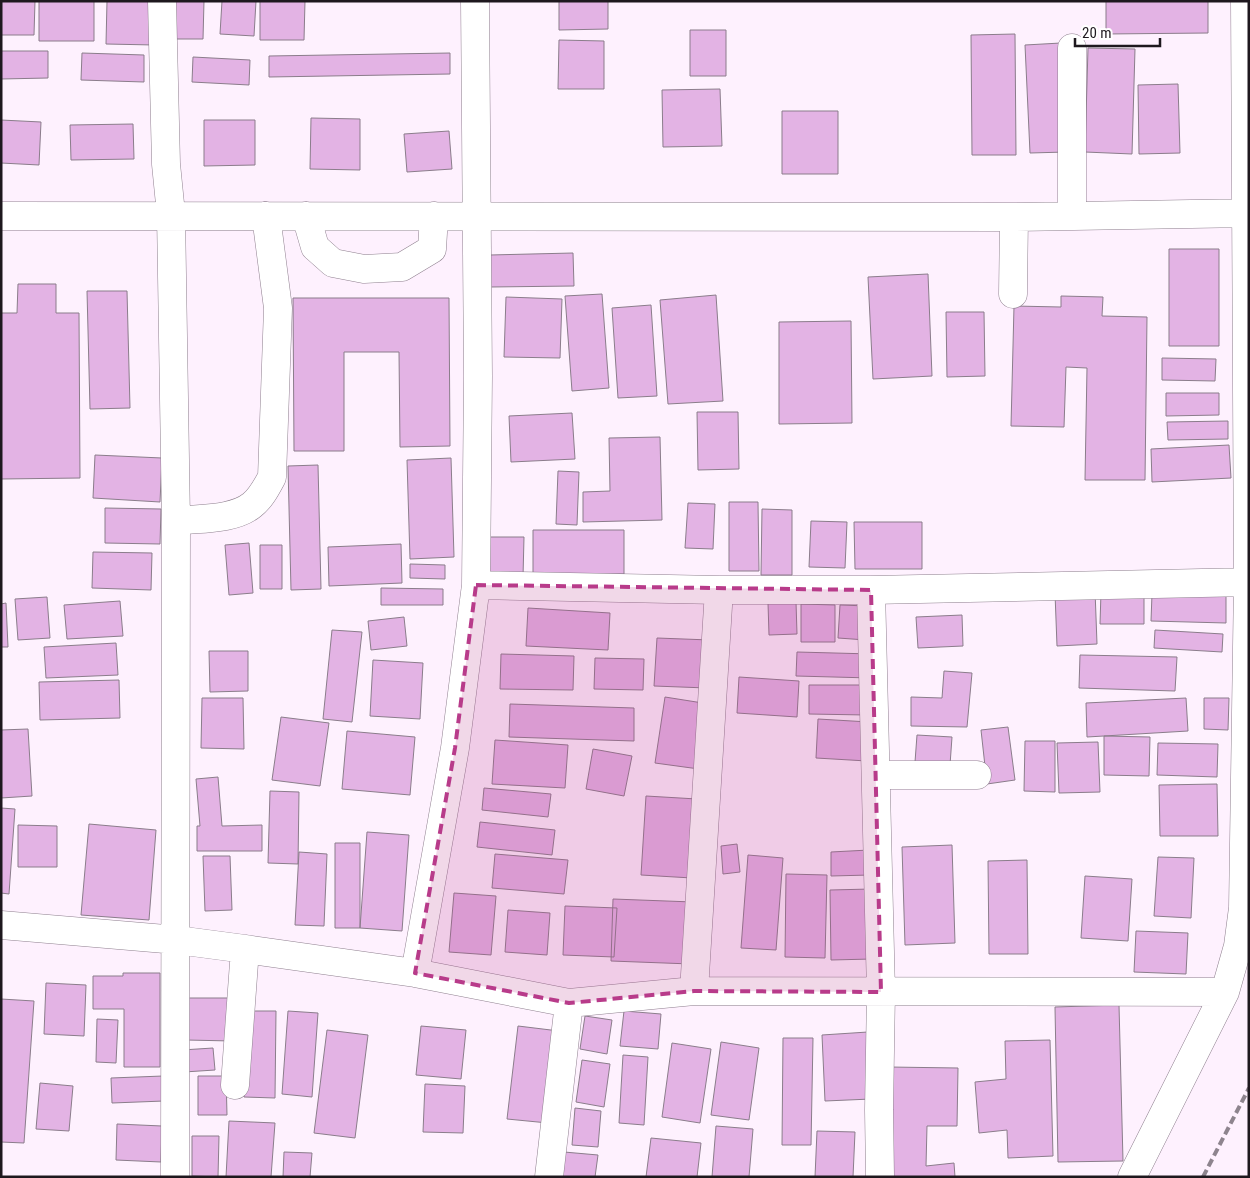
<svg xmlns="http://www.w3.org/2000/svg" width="1250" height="1178" viewBox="0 0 1250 1178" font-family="'Roboto Condensed',sans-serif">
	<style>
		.building { fill: #e3b3e4; stroke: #8b7d8b }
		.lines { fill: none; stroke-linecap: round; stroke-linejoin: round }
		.minor-casing { stroke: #8f808f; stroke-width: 29 }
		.minor { stroke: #fff; stroke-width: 28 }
		.rail { stroke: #8e848e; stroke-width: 4; stroke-dasharray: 8 4; stroke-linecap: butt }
		.marked { fill: #b83b8a; fill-opacity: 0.2; stroke: #b83b8a; stroke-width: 4; stroke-dasharray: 10 6; stroke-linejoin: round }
	</style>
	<rect width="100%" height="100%" fill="#fef1fe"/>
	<path class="building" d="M1 1H35L34 35H1Z
		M39 1H94V41H39Z
		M107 1H155L154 45 106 44Z
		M174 1H204L203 39H173Z
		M222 1H256L254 36 220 34Z
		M260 1H305L304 40H260Z
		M559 1H608V29L559 30Z
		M1106 1H1208V33L1106 34Z
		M690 30H726V76H690Z
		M1015 34 1016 155H972L971 35Z
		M559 40 604 41V89H558Z
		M1061 43 1066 152 1030 153 1025 45Z
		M1088 48 1135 49 1132 154 1085 152Z
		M1 51H48V78L1 79Z
		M82 53 144 55V82L81 80Z
		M450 53V74L269 77V56Z
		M193 57 250 60 249 85 192 82Z
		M1178 84 1180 153 1139 154 1138 85Z
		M720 89 722 146 663 147 662 90Z
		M782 111H838V174H782Z
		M311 118 360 119V170L310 169Z
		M1 120 41 122 39 165 1 163Z
		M204 120H255V165L204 166Z
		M133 124 134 159 71 160 70 125Z
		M449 131 452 169 407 172 404 134Z
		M1169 249H1219V346H1169Z
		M573 253 574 286 490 287V255Z
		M928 274 932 376 873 379 868 277Z
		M18 284H56V313H79L80 478 1 479V313H17Z
		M87 291H127L130 408 90 409Z
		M602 294 609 388 572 391 565 296Z
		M716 295 723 401 668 404 660 300Z
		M1061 296 1103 297 1102 316 1147 317 1145 480H1085L1087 368 1066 367 1064 427 1011 426 1014 306 1061 307Z
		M506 297 562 299 560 358 504 357Z
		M293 298H449L450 446 400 447 399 352H344V451H294Z
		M651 305 657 396 618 398 612 308Z
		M946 312H984L985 376 947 377Z
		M851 321 852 423 779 424V322Z
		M1162 358 1216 359 1215 381 1162 380Z
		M1166 393H1219V415L1166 416Z
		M697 412H738L739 469 698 470Z
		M572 413 575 459 511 462 509 416Z
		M1228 421V439L1168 440 1167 422Z
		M660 437 662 520 583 522V492L610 491 609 438Z
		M1229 445 1231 478 1152 482 1151 449Z
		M95 455 162 458 160 502 93 498Z
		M451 458 454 557 410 559 407 460Z
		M318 465 321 589 291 590 288 466Z
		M558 471 579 472 577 525 556 524Z
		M729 502H758L759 571H729Z
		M688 503 715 504 713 549 685 548Z
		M105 508 161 509 160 544 105 543Z
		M762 509 792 510V575H761Z
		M811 521 847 522 845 568 809 567Z
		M854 522H922V569H855Z
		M533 530H624V574L533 575Z
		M487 537H524L523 577 486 576Z
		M249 543 253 593 229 595 225 545Z
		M401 544 402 583 329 586 328 547Z
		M260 545H282V589H260Z
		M93 552 152 553 151 590 92 588Z
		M410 564 445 565V579L410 578Z
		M381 588 443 589V605H381Z
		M1095 590 1097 644 1057 646 1055 593Z
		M1101 592H1144V624H1100Z
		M1152 594 1226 596V623L1151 621Z
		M47 597 50 638 18 640 15 599Z
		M120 601 123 636 67 639 64 605Z
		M796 602 797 634 769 635 768 603Z
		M6 603 8 647H1V604Z
		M801 604 835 605V642H801Z
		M840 605 868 606 866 640 838 638Z
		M528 608 610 613 608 650 526 646Z
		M962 615 963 646 918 648 916 617Z
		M404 617 407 646 371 650 368 621Z
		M332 630 362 632 352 722 323 719Z
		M1155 630 1223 634 1222 652 1154 648Z
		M657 638 710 640 707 688 654 686Z
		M116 643 118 675 46 678 44 647Z
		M209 651H248V691L210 692Z
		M797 652 872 654 871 678 796 676Z
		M501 654 574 656 573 690 500 689Z
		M1080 655 1177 657 1175 691 1079 688Z
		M595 658 644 659 643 690 594 689Z
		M373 660 423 663 420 719 370 716Z
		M944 671 972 673 967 727 911 726V697L942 698Z
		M739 677 799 681 797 717 737 713Z
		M119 680 120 718 40 720 39 682Z
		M809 685H865L866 715 809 714Z
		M665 697 709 704 699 769 655 763Z
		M202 698H243L244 749 201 748Z
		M1186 698 1188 731 1087 737 1086 703Z
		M1204 698H1229L1228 730 1204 729Z
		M510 704 634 708V741L509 737Z
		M281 717 329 723 320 786 272 780Z
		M818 719 869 722 867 761 816 758Z
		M1008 727 1015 780 987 784 981 730Z
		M28 729 32 796 1 798V730Z
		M347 731 415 737 410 795 342 789Z
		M917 735 952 737 950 765 915 762Z
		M1104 736 1150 737 1149 776 1104 775Z
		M495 740 568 745 565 788 492 784Z
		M1025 741H1055V792L1024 791Z
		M1098 742 1100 792 1059 793 1057 743Z
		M1158 743 1218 744 1217 777 1157 775Z
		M593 749 632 756 624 796 586 789Z
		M218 777 222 826 262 825V851H197V826H200L196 779Z
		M1217 784 1218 836H1160L1159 785Z
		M484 788 551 794 548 817 482 810Z
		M270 791 299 792 298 864 268 863Z
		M646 796 697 799 692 878 641 875Z
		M1 808 15 809 9 894 1 893Z
		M480 822 555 830 552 855 477 847Z
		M89 824 156 830 149 920 81 915Z
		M18 825 57 826V867H18Z
		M367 832 409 835 402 931 360 928Z
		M335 843H360V928H335Z
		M737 844 740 872 723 874 721 846Z
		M952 845 955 943 905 945 902 847Z
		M869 850 870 875 831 876V852Z
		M299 852 327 854 324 926 295 925Z
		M495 854 568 860 564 894 492 888Z
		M748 855 783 858 776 950 741 948Z
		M203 856H230L232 910 205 911Z
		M1158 857 1194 858 1191 918 1154 916Z
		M1027 860 1028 954H989L988 861Z
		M786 874 827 875 825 958 785 957Z
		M1085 876 1132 879 1128 941 1081 938Z
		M871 889 872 959 831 960 830 890Z
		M454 893 496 896 491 955 449 952Z
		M613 899 693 902 691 964 611 961Z
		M565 906 617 908 614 957 563 955Z
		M508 910 550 913 547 955 505 952Z
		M1136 931 1188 933 1186 974 1134 972Z
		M123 973H160V1067H124V1009H93V976H123Z
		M46 983 86 985 84 1036 44 1034Z
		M187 998H233L232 1041 186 1040Z
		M1 999 34 1001 24 1143 1 1142Z
		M1119 1005 1123 1161 1058 1162 1055 1007Z
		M245 1011H276L275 1098 244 1097Z
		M288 1011 318 1013 312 1097 282 1094Z
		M624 1011 661 1014 658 1049 620 1046Z
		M585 1016 612 1020 607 1054 580 1049Z
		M97 1019 118 1020 116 1063 96 1062Z
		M421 1026 466 1030 461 1079 416 1075Z
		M518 1026 559 1031 548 1123 507 1119Z
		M327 1030 368 1035 355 1138 314 1133Z
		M868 1032 871 1099 825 1101 822 1035Z
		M783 1038H813L811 1145H782Z
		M1050 1040 1053 1156 1008 1158 1007 1130 979 1133 975 1082 1006 1079 1005 1041Z
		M721 1042 759 1048 749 1120 711 1115Z
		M672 1043 711 1049 700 1123 662 1117Z
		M213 1048 215 1070 184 1072 182 1050Z
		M623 1055 648 1057 644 1125 619 1123Z
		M582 1060 610 1064 604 1107 576 1102Z
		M889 1067 958 1068 957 1126H927L926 1166 954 1163 955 1177H886Z
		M163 1076 164 1101 112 1103 111 1078Z
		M198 1076H226L227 1115H198Z
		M40 1083 73 1086 69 1131 36 1129Z
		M425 1084 465 1086 463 1133 423 1132Z
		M575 1108 601 1111 598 1147 572 1145Z
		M229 1121 275 1123 271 1177H226Z
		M117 1124 162 1126 161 1162 116 1160Z
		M716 1126 753 1129 749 1177H712Z
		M817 1131 855 1132 853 1177H815Z
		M192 1136H219L218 1177 192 1176Z
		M651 1138 701 1143 697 1177H646Z
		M284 1152 312 1153 310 1177H283Z
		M564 1152 598 1155 595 1177H561Z"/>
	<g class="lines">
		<g class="minor-casing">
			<path id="minor" d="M162 1 166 164 171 214 176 521 175 1177
				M1072 48V214
				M1 216 1014 217 1249 213
				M306 216 315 247 333 263 364 269 402 267 432 249 434 216
				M1013 294 1014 217
				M176 521C199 518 234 520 252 505 261 498 266 488 272 477L278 308 266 216
				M476 585 719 590 694 991
				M719 590H871L881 992 879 1110 880 1177
				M871 590 1248 582
				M876 775H977
				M1 925 177 940 245 949 415 973 569 1003 694 991 1225 992
				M415 973 455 748 476 585 478 376 475 1
				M235 1085 245 949
				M549 1177 569 1003
				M1132 1177 1225 992 1238 946 1243 908 1248 582 1245 1"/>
		</g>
		<use href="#minor" class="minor"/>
		<path class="rail" d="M1203 1177 1249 1088"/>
	</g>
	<path class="marked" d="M476 585 871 590 881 992 694 991 569 1003 415 973 455 748Z"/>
	<rect width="1250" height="1178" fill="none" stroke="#1e181e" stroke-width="5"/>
	<path d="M1075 38v8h85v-8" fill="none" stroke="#1e181e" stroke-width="2.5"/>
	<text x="1082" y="38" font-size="15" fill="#1e181e" stroke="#ffffff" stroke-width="4" paint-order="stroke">20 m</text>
</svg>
